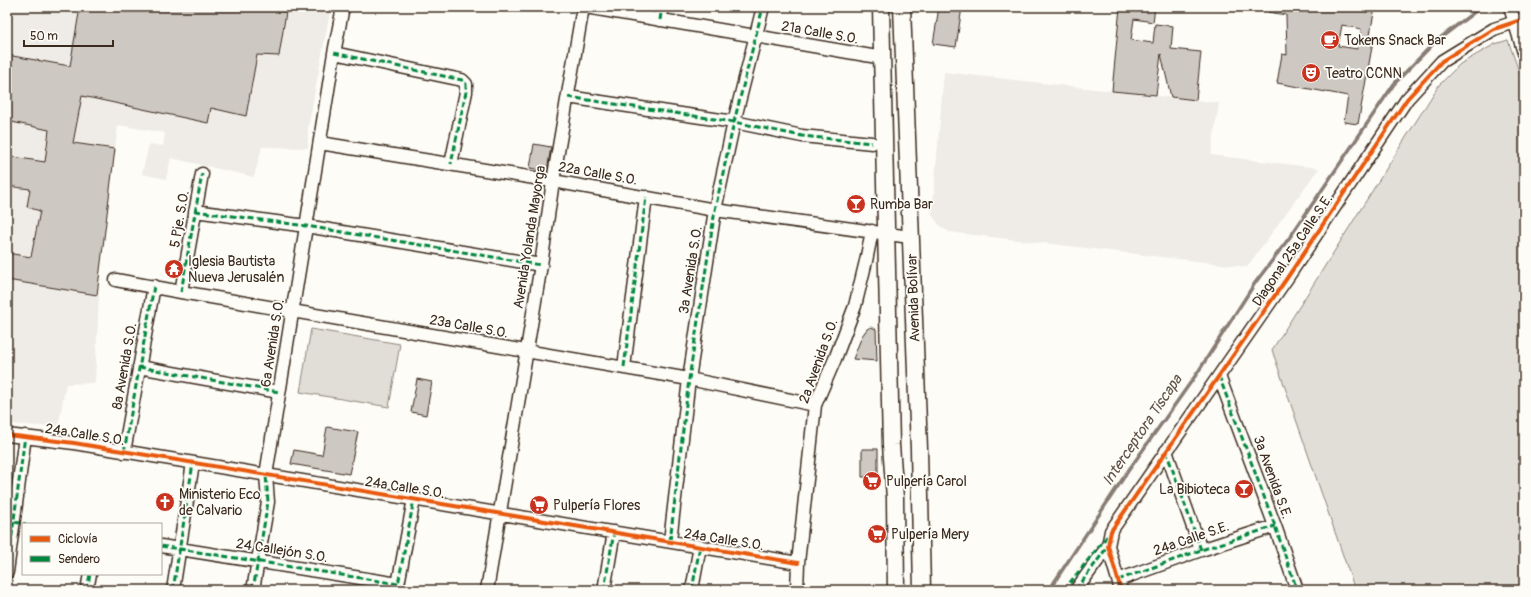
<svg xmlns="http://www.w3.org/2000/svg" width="1531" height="597" viewBox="0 0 1531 597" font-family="Pangolin,sans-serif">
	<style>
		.built { fill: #efece7 }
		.green { fill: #e1ded7; stroke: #8e847a }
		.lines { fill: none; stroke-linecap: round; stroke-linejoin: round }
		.stream { stroke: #887d74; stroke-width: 3.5 }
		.building { fill: #cdc8c2; stroke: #3b2a1e; fill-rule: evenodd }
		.minor-casing { stroke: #3b2a1e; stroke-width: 15 }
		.major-casing { stroke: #3b2a1e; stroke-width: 19 }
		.minor { stroke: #fdfcf7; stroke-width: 12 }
		.major { stroke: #fdfcf7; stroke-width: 16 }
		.quiet { stroke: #00873e; stroke-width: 3; stroke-dasharray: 6 3; stroke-linecap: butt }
		.cycleway-casing { stroke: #fdfcf7; stroke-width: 6 }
		.cycleway { stroke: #e8590c; stroke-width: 4 }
		.labels { text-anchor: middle; stroke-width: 3.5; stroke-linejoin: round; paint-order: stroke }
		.street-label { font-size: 14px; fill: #3b2a1e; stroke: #fdfcf7 }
		.poi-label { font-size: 14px; fill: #3b2a1e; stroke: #fdfcf7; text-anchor: start }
		.water-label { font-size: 15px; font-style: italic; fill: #615349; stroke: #fdfcf7 }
	</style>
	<rect width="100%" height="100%" fill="#fdfcf7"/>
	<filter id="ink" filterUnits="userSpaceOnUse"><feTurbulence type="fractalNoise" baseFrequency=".025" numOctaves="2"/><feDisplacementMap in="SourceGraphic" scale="8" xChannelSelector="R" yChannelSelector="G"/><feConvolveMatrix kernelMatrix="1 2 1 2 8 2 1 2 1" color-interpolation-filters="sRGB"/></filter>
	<g filter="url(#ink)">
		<path class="built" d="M7 7H331L308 128V148L262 147 254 177 171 158 166 179 142 174 149 144 163 146 165 133 118 125 97 294 99 295 95 383 66 384 58 427 7 424Z
			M944 72 1219 103 1211 155 1319 168 1247 267 949 232 940 226 932 215Z"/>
		<path class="green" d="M1508 40 1524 86V590H1355L1272 350 1439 85 1460 64 1495 44Z
			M311 329 400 344 389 407 300 392Z"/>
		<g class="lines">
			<path class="stream" d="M1049 590 1128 471 1198 372 1255 283 1290 237 1394 84 1435 42 1481 7"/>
		</g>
		<path class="building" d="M80 7H268L267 9 286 12 279 56 257 55 246 116 211 108 208 123 82 96 73 143 115 149 97 295 7 280V253L31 257 40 211 27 207 30 189 7 186V156L45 162 49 130 7 121V55L70 66Z
			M939 7H962L956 47 933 44Z
			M1120 7H1155L1153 22 1134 19 1131 40 1153 43 1155 24 1173 26 1171 49 1201 52 1196 100 1171 97 1161 54 1156 95 1112 91Z
			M1268 7H1375L1370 35 1374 36 1358 124 1344 122 1348 96 1277 83 1282 54 1287 55 1286 15 1268 12ZM1342 25 1361 29 1357 49 1338 46Z
			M534 144 551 147 547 171 530 168Z
			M871 327 876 329 877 361 853 359 862 336 867 329Z
			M417 379 432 382 426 415 411 412Z
			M327 427 358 432 349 474 291 464 294 450 322 455Z
			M862 449H878V485H867V477H862Z"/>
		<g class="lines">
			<g class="minor-casing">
				<path id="minor" d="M586 7 883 58
					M1510 7 1524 53
					M660 20 662 7
					M334 53 462 80 466 84V92L451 164
					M568 97 734 122 802 136 872 143
					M320 143 553 181 715 210 910 237
					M195 211 306 226 541 265
					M116 280 181 292 689 379 815 405
					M181 292 202 174
					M139 367 279 392
					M624 367 646 197
					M1219 376 1275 526 1297 590
					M7 435 74 443 798 563
					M1166 451 1201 550
					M124 452 154 286
					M670 541 689 379 715 210 734 122 763 7
					M161 546 398 584
					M7 572 25 436
					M1118 580 1201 550 1275 526
					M87 590 90 574
					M173 590 193 463
					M253 590 268 502 266 475 334 53 343 7
					M397 590 414 499
					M487 590 541 265 553 181 583 7
					M604 590 614 532
					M692 590 700 546
					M797 590 798 563 815 405 835 359 855 306 866 261 872 231
					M1076 590 1108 546
					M1121 590 1108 546 1111 531 1287 278 1407 99 1442 61 1494 29 1524 19"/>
			</g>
			<g class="major-casing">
				<path id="major" d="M881 7 891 445 895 498 896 590
					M902 7 919 449 922 590"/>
			</g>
			<use href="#minor" class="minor"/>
			<use href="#major" class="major"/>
			<path class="quiet" d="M660 20 662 7
				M334 53 462 80 466 84V92L451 164
				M568 97 734 122 802 136 872 143
				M195 211 306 226 541 265
				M181 292 202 174
				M139 367 279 392
				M624 367 646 197
				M1219 376 1275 526 1297 590
				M1166 451 1201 550
				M124 452 154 286
				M14 522 26 524
				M670 541 689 379 715 210 734 122 763 7
				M161 546 398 584
				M7 572 25 436
				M1118 580 1201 550 1275 526
				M87 590 90 574
				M173 590 193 463
				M253 590 268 502 266 475
				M397 590 414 499
				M604 590 614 532
				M692 590 700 546
				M1064 590 1109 534
				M1076 590 1108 546"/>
			<g class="cycleway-casing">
				<path id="cycleway" d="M7 435 74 443 798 563
					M1121 590 1108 546 1111 531 1287 278 1407 99 1442 61 1494 29 1524 19"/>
			</g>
			<use href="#cycleway" class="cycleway"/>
		</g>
	</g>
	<defs>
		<g id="cafe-disc" transform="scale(1)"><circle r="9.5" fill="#c8321e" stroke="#fdfcf7"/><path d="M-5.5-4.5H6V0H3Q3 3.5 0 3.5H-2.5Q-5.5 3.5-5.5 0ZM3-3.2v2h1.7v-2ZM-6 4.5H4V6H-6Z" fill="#fff"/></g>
		<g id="theatre-disc" transform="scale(1)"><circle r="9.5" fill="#c8321e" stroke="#fdfcf7"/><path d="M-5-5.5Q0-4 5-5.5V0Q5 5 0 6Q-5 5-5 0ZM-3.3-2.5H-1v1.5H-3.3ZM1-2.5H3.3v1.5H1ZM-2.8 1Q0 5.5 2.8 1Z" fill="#fff"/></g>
		<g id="bar-disc" transform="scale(1)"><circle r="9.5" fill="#c8321e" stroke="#fdfcf7"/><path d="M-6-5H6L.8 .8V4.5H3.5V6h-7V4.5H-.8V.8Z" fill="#fff"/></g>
		<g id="temple-disc" transform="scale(1)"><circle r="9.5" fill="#c8321e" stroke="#fdfcf7"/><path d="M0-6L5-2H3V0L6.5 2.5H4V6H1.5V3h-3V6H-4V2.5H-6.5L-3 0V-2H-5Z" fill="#fff"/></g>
		<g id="supermarket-disc" transform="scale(1)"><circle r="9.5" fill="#c8321e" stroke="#fdfcf7"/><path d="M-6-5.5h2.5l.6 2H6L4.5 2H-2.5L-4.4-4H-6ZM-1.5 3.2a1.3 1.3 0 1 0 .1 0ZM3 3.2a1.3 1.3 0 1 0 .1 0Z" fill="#fff"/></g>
		<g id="church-disc" transform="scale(1)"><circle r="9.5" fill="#c8321e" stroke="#fdfcf7"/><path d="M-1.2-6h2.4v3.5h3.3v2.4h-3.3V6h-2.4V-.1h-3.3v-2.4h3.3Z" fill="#fff"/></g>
	</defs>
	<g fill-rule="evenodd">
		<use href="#cafe-disc" x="1330" y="40"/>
		<use href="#theatre-disc" x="1311" y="73"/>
		<use href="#bar-disc" x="856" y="204"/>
		<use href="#temple-disc" x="174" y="269"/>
		<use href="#supermarket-disc" x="872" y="481"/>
		<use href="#bar-disc" x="1244" y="489"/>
		<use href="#church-disc" x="165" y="502"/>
		<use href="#supermarket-disc" x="539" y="505"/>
		<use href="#supermarket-disc" x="877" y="534"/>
	</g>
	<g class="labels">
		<g class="street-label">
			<text transform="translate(820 32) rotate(10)" y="5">21a Calle S.O.</text>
			<text transform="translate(598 173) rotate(10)" y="5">22a Calle S.O.</text>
			<text transform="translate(179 219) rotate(-80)" y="5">5 Pje. S.O.</text>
			<text transform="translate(529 237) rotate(-81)" y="5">Avenida Yolanda Mayorga</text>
			<text transform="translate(1292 250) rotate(-56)" y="5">Diagonal 25a Calle S.E.</text>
			<text transform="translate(690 270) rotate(-81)" y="5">3a Avenida S.O.</text>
			<text transform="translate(913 298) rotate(-92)" y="5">Avenida Bolívar</text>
			<text transform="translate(469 326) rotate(10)" y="5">23a Calle S.O.</text>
			<text transform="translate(272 343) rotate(-81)" y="5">6a Avenida S.O.</text>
			<text transform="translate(818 361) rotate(-70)" y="5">2a Avenida S.O.</text>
			<text transform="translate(124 366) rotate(-80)" y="5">8a Avenida S.O.</text>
			<text transform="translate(85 434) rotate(9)" y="5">24a Calle S.O.</text>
			<text transform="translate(1273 477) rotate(70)" y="5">3a Avenida S.E.</text>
			<text transform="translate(405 487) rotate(9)" y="5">24a Calle S.O.</text>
			<text transform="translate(1191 538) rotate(-19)" y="5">24a Calle S.E.</text>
			<text transform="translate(724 539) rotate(9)" y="5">24a Calle S.O.</text>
			<text transform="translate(282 550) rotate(9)" y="5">24 Callejón S.O.</text>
		</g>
		<g class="poi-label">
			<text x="1344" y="45">Tokens Snack Bar</text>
			<text x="1325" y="78">Teatro CCNN</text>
			<text x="870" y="209">Rumba Bar</text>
			<text x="188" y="266">Iglesia Bautista<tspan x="188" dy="16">Nueva Jerusalén</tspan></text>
			<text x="886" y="486">Pulpería Carol</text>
			<text x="1230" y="494" text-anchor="end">La Bibioteca</text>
			<text x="179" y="499">Ministerio Eco<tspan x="179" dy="16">de Calvario</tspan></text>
			<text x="553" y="510">Pulpería Flores</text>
			<text x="891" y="539">Pulpería Mery</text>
		</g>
		<g class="water-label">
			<text transform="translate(1142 430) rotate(-56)" y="5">Interceptora Tiscapa</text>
		</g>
	</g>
	<rect width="1531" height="597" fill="none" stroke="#fdfcf7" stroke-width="24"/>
	<rect x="12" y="12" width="1507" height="573" fill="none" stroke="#3b2a1e" stroke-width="1.5" filter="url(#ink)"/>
	<rect x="22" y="523" width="140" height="52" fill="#fdfcf7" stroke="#afa8a0"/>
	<rect x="30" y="536" width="20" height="6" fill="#e8590c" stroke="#afa8a0"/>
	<text x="58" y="543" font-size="12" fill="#3b2a1e">Ciclovía</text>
	<rect x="30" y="556" width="20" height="6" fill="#00873e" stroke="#afa8a0"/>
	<text x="58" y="563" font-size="12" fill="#3b2a1e">Sendero</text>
	<path d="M24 40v6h89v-6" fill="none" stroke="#3b2a1e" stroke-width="2"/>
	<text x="30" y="40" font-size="12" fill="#3b2a1e" stroke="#fdfcf7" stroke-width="3" paint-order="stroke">50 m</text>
</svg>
